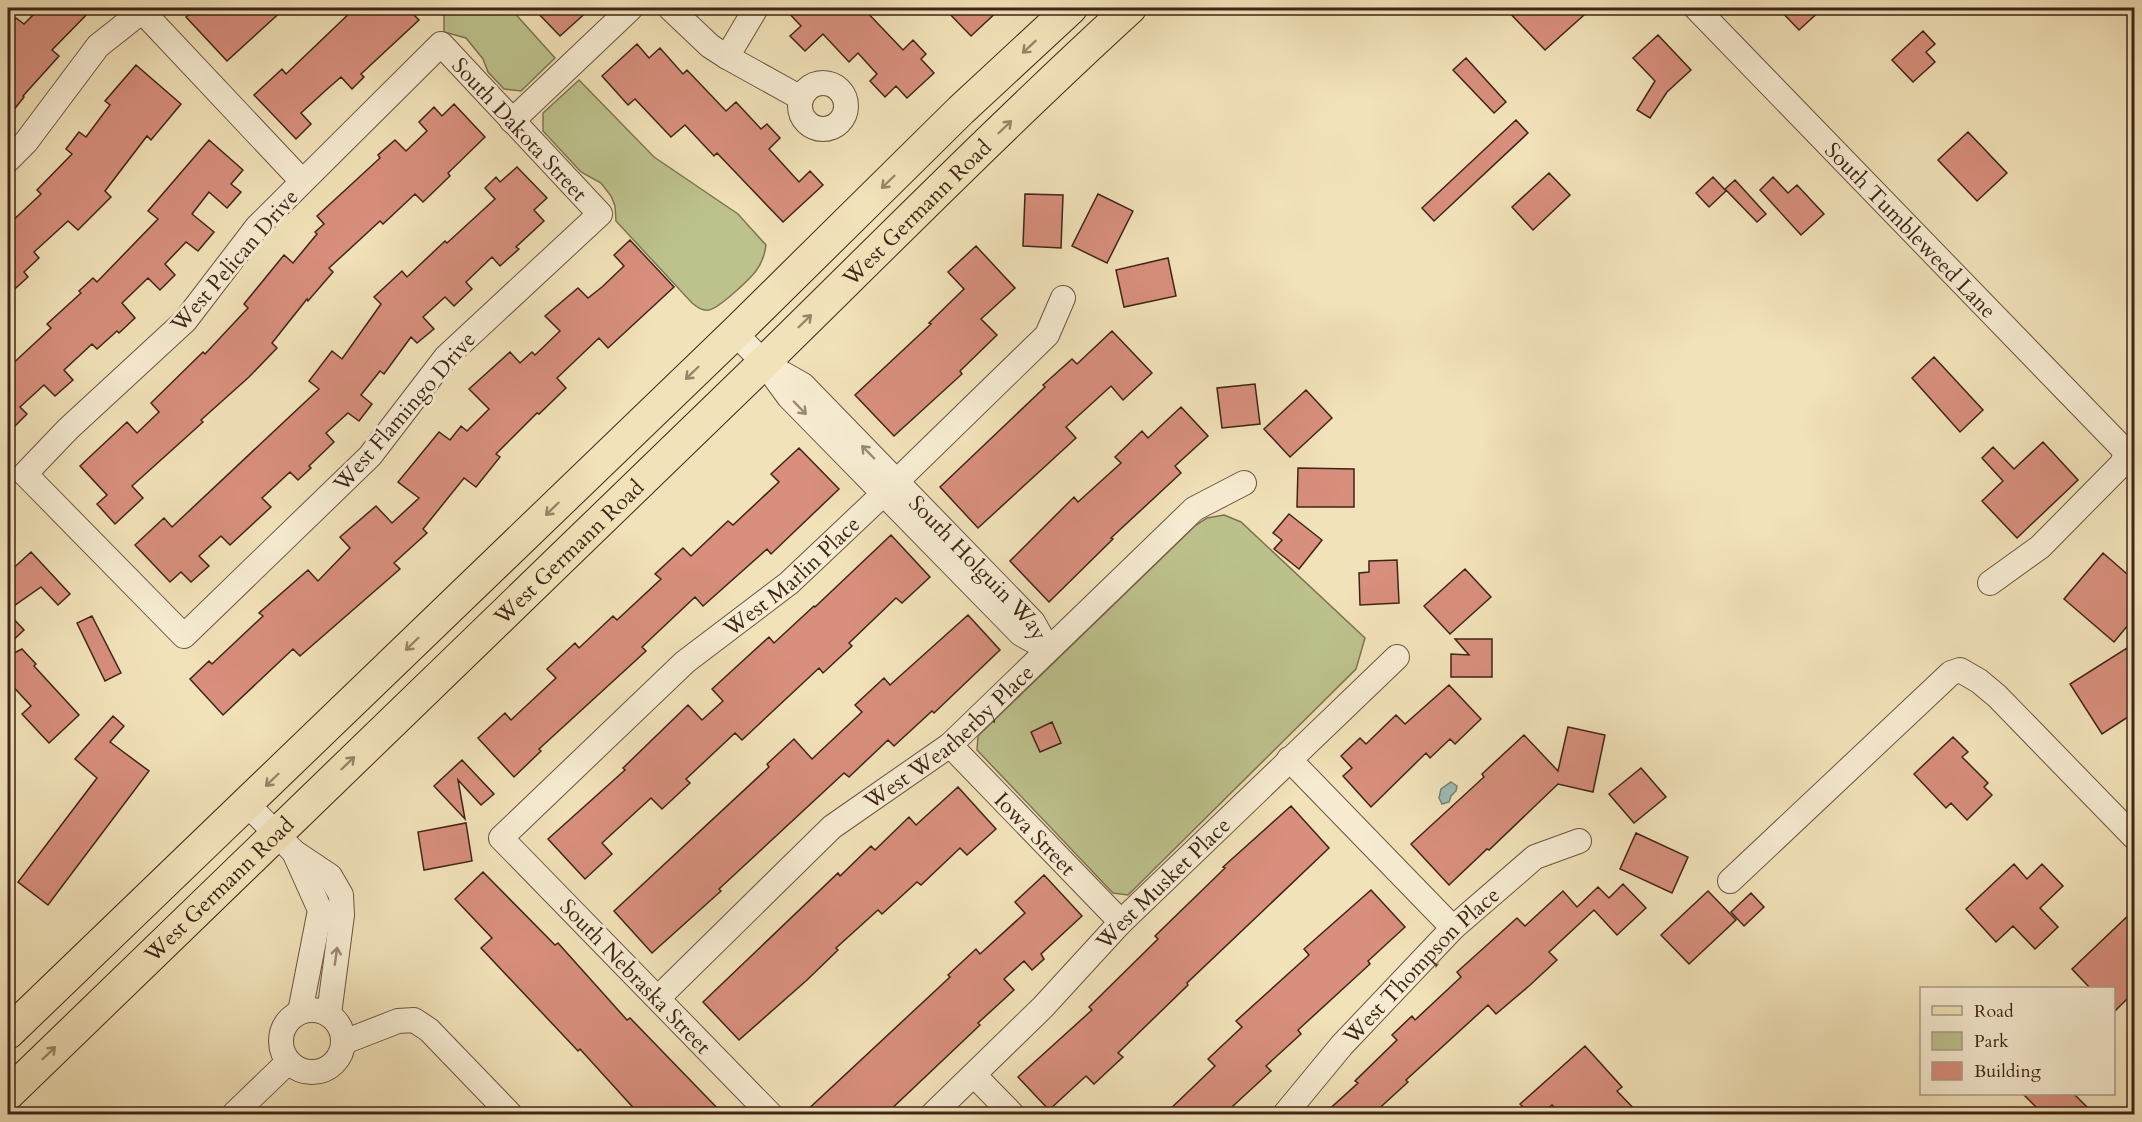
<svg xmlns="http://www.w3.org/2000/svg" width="2142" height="1122" viewBox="0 0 2142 1122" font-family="Cardo,serif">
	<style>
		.green { fill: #bdc28d; stroke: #7e7452; stroke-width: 1.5 }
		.water { fill: #9cbcb6; stroke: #778077; stroke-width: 1.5 }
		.building { fill: #d88f7d; stroke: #3f2518; stroke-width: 1.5 }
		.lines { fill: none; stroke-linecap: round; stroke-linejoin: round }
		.minor-casing { stroke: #6c5440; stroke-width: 26 }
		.major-casing { stroke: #3f2518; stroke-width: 34 }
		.minor { stroke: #f7ecd2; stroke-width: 24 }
		.major { stroke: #f2e2b9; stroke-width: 32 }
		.oneway { stroke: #988468 }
		.oneway2 { stroke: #9b8875 }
		.labels { text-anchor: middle; stroke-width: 6; stroke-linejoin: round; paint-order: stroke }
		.street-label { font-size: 22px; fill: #3f2518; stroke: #f7ecd2 }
	</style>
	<rect width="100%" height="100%" fill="#f2e2b9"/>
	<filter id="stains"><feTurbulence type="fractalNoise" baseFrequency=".00333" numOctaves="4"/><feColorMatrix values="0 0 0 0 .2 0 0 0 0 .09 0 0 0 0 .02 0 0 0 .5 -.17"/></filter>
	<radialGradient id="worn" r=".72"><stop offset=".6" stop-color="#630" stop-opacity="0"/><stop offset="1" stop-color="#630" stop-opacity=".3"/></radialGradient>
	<path class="green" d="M436 8H510L555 58 521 91 504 89 488 72 483 59 466 38 444 32V16Z
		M579 80 654 157 738 214 766 245C765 254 761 264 756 271 748 281 719 308 709 310 702 311 697 307 692 303L616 221 615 206 611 196 601 183 581 172 543 131V113Z
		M1224 515 1241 522 1365 638 1356 669 1128 895 1113 893 977 750 978 736 1196 525 1207 518Z"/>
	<path class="water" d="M1451 782 1457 786 1456 791 1451 796 1449 802 1442 804 1439 798 1441 789Z"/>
	<path class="building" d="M40 8H93L52 50 59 56 23 96 24 97 8 117V27L16 18 24 24Z
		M196 8H285L227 61 186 17Z
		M355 8H407L419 20 361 74 364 77 352 89 341 77 325 91 301 113 311 124 296 139 254 95 282 69 286 74Z
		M533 8H591L560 36Z
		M784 8H863L903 50 913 40 926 54 921 59 934 73 907 98 896 86 885 97 870 81 877 74 858 53 849 62 823 34 805 51 790 36 801 26Z
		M944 8H1001L971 36Z
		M1505 8H1577L1584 15 1545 50Z
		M1778 8H1823L1799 30Z
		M1923 31 1935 44 1926 52 1935 62 1913 82 1892 60Z
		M1658 35 1691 70 1667 92 1650 118 1637 110 1655 81 1633 58Z
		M637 44 649 58 660 48 683 74 687 70 726 111 736 102 761 129 767 124 780 138 769 149 799 182 810 171 823 185 783 222 717 153 714 156 685 125 671 137 635 99 628 105 602 76Z
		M1466 58 1506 102 1494 113 1453 70Z
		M136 65 181 104 151 140 147 136 105 191 111 197 78 230 68 221 34 252 39 258 24 272 28 277 8 295V225L41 194 37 190 72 154 66 149 79 132 86 137 110 105 105 101Z
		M454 104 485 137 448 173 450 176 423 202 415 194 383 224 380 221 329 268 333 272 308 301 307 299 272 343 277 348 249 377 201 420 203 422 132 486 143 498 115 524 97 504 107 495 80 466 127 422 137 433 159 412 151 403 203 352 205 354 248 308 244 304 284 255 293 263 317 234 315 232 324 224 317 216 380 158 378 155 395 140 406 151 427 131 419 122 434 107 442 116Z
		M1516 120 1528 133 1434 221 1422 208Z
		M1968 132 2007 173 1977 201 1938 160Z
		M209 140 243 170 231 184 241 192 227 208 209 192 192 214 214 232 198 251 186 242 165 264 175 275 160 290 148 278 122 303 135 318 119 333 117 331 97 349 92 344 64 370 73 380 55 396 44 385 20 407 27 414 8 433V368L51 328 47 324 81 293 79 291 93 278 97 282 158 219 148 211Z
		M517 167 547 198 534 210 544 221 516 247 519 249 500 266 492 257 466 282 472 289 454 306 445 297 423 317 434 329 417 343 411 337 384 374 380 371 361 395 372 404 359 421 348 413 326 433 334 442 309 466 311 468 298 480 290 472 262 498 271 507 230 545 221 536 199 556 209 566 191 582 181 572 170 582 135 545 164 518 172 527 319 389 309 381 332 351 342 359 381 304 374 297 402 271 407 277 445 241 447 243 495 199 485 188 496 177 500 182Z
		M1549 173 1570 195 1533 230 1512 207Z
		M1713 177 1726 191 1709 207 1696 193Z
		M1773 177 1788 193 1797 185 1824 214 1801 235 1760 190Z
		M1735 180 1766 214 1757 222 1725 189Z
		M1025 194 1063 195 1061 248 1023 246Z
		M1098 194 1133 211 1107 263 1072 246Z
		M630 240 674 287 608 348 599 338 557 378 566 388 539 414 537 413 496 454 500 457 476 487 464 478 423 529 427 533 394 563 400 569 300 656 293 649 223 715 190 679 209 661 212 664 263 616 259 613 308 570 318 581 350 548 340 537 376 506 392 523 419 498 398 482 439 432 450 440 461 426 467 431 489 409 469 389 510 352 520 363 532 352 535 355 560 331 545 316 578 288 588 298 602 287 624 266 614 255Z
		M976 246 1015 288 981 319 997 335 960 371 962 374 894 436 855 395 931 324 929 323 964 289 948 272Z
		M1168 258 1176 296 1124 307 1116 270Z
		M1112 331 1152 373 1123 400 1111 386 1066 427 1076 438 978 528 940 487 1045 387 1043 385 1072 359 1077 364Z
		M1934 357 1983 410 1960 432 1912 378Z
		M1255 384 1260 424 1222 428 1217 388Z
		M1306 390 1332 418 1290 457 1264 429Z
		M1181 407 1208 436 1175 466 1181 473 1111 538 1113 539 1049 602 1010 561 1074 497 1078 502 1121 463 1115 457 1142 431 1148 438Z
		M2043 442 2078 480 2017 538 1982 501 2003 481 1982 458 1993 447 2014 469Z
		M799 448 839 489 771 554 767 549 703 606 695 597 642 647 646 651 539 749 541 751 514 777 478 738 505 713 511 720 556 678 547 669 575 643 579 648 613 616 617 620 661 579 655 574 683 548 691 556 728 521 733 525 779 482 771 474Z
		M1298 468 1354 469V507H1297Z
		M1289 514 1322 540 1299 569 1274 549 1282 540 1273 533Z
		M891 535 930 577 902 603 896 598 849 643 852 646 823 673 819 668 742 740 735 733 686 779 690 783 662 809 651 798 602 843 612 854 585 879 548 839 625 770 623 768 688 705 702 720 723 701 712 689 769 637 774 643 814 606 815 607Z
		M31 552 70 594 58 605 41 587 8 610V573Z
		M2103 553 2134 580V618L2114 642 2064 599Z
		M1397 560 1399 603 1360 605 1359 573 1369 572V561Z
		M1465 569 1491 597 1450 634 1424 606Z
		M8 613 24 630 8 645Z
		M968 615 1000 650 934 713 932 711 894 746 888 740 849 777 844 773 719 889 721 891 652 953 614 911 769 767 767 764 794 739 812 759 862 712 855 705 884 678 890 685Z
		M92 616 121 673 105 681 77 623Z
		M1455 639H1492V677H1451V654L1469 655Z
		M2127 648 2134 660V713L2102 734 2070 684Z
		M22 649 36 664 34 666 79 715 49 743 22 714 31 706 8 681V656Z
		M1449 685 1481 719 1455 744 1450 739 1430 758 1426 753 1371 807 1343 776 1352 768 1341 756 1360 738 1366 744 1396 715 1405 724Z
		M113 716 124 726 110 742 149 771 48 905 18 882 97 778 75 759Z
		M1052 722 1061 743 1040 752 1031 732Z
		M1568 727 1605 735 1593 792 1558 784 1489 850 1487 849 1449 885 1411 844 1484 777 1482 774 1524 735 1558 771Z
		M1953 737 1968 752 1962 757 1988 783 1984 787 1992 795 1967 820 1951 803 1946 808 1914 774Z
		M462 760 494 794 481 805 458 780 465 819 434 786Z
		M1641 768 1666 797 1634 823 1609 794Z
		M958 787 996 829 967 855 960 848 921 885 917 882 882 914 878 910 836 948 838 950 807 980 739 1040 703 1002 838 873 840 876 871 846 875 850 909 817 916 825Z
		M1291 806 1329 848 1187 983 1188 985 1118 1053 1123 1057 1094 1084 1086 1076 1049 1110 1018 1077 1092 1010 1089 1007 1158 939 1155 936 1225 868 1223 867Z
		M466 823 472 861 424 870 418 832Z
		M1636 833 1688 857 1672 893 1620 869Z
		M2014 864 2027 879 2042 864 2063 886 2040 908 2058 927 2035 949 2013 926 1996 942 1966 909Z
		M483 872 555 945 558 943 627 1020 630 1018 723 1114H639L580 1049 578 1051 481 948 492 938 455 899Z
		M1044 875 1082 916 1041 954 1044 959 1032 970 1024 961 1004 979 1014 990 978 1023 980 1025 886 1114H803L950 977 948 975 976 949 980 954 1025 913 1015 902Z
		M1623 884 1646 908 1617 935 1594 910 1549 952 1557 960 1529 986 1496 1014 1488 1005 1406 1080 1408 1082 1373 1114H1324L1358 1083 1355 1081 1397 1040 1392 1035 1412 1016 1415 1020 1461 977 1457 972 1517 918 1525 926 1563 891 1577 907 1598 887 1609 898Z
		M1371 890 1405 927 1368 961 1370 964 1298 1030 1301 1034 1266 1066 1271 1071 1233 1106 1241 1114H1165L1215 1066 1208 1059 1242 1027 1236 1021 1309 955 1304 949Z
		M1708 891 1736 920 1689 964 1661 935Z
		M1751 893 1764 907 1744 926 1731 912Z
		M2134 910V992L2114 1012V988H2090L2072 969Z
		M1585 1046 1622 1087 1617 1091 1639 1114H1560L1552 1105 1541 1114H1530L1520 1104Z
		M2023 1094H2074L2094 1114H2043Z"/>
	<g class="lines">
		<g class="minor-casing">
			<g id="minor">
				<path d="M670 8 710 46 727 57 801 98"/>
				<path id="s1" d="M1696 8 2134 460"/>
				<path d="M142 11 302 181"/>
				<path d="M441 44 600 214 446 357 370 456 184 636 25 474 68 429 185 321 257 227Z"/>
				<path d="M727 57 756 8"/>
				<circle cx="823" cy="106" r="23"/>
				<path d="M512 121 631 8"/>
				<path d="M8 160 26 142 98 46 146 8"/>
				<path d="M735 333 764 363 789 397 1021 634 1048 649"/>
				<path id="s2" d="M773 368 803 385 1033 622 1048 649"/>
				<path d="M1990 583 2040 547 2122 464 2126 452"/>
				<path id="s3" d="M950 745 1121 922"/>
				<path d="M1289 759 1453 928"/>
				<path d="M247 804 294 852 330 876 341 895 342 915 329 1014"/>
				<path d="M294 852 320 910 300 1012"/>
				<path d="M1730 881 1951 673 1960 670 1979 681 1997 696 2134 837"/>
				<path id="s4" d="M658 998 832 827 950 745 1194 509 1244 483"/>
				<circle cx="312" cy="1041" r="31"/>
				<path d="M344 1042 398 1021 414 1020 429 1030 510 1114"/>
				<path d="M974 1075 1012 1114"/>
				<path d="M234 1114 288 1062"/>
				<path id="s5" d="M770 1114 501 838 685 662 789 583 897 481 1047 335 1063 298"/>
				<path id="s6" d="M933 1114 1043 1007 1121 922 1397 657"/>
				<path id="s7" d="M1285 1114 1342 1045 1453 928 1535 857 1579 841"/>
			</g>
		</g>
		<g class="major-casing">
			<g id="major">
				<path d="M8 1033 735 333 961 110 1071 8"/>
				<path id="s8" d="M8 1094C252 855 501 618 747 379 874 255 999 128 1130 8"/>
			</g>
		</g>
		<use href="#minor" class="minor"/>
		<use href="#major" class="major"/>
	</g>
	<defs><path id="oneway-shaft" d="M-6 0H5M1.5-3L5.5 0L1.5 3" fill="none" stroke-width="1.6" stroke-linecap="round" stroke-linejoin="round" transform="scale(1.5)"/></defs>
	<g class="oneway">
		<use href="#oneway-shaft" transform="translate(1029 47) rotate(137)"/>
		<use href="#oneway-shaft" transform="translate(1005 127) rotate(-44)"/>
		<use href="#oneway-shaft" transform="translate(888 182) rotate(136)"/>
		<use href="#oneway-shaft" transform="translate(805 321) rotate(-44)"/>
		<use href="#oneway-shaft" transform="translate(692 373) rotate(136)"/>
		<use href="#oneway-shaft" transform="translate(552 509) rotate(136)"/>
		<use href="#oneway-shaft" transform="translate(412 644) rotate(136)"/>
		<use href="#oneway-shaft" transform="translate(348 763) rotate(-44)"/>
		<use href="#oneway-shaft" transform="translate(272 780) rotate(136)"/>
		<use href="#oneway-shaft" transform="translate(49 1053) rotate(-44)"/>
	</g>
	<g class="oneway2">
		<use href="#oneway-shaft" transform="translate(800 408) rotate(46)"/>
		<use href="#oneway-shaft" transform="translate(868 452) rotate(-134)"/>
		<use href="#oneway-shaft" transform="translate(336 956) rotate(-82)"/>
	</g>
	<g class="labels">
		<g class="street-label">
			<text transform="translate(520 129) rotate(47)" y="8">South Dakota Street</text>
			<text dy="8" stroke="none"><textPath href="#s8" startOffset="1266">West Germann Road</textPath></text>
			<text dy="8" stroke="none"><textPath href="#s1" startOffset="309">South Tumbleweed Lane</textPath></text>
			<text transform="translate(234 260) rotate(-49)" y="8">West Pelican Drive</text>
			<text transform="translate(404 411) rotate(-49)" y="8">West Flamingo Drive</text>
			<text dy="8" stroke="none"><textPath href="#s8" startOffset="780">West Germann Road</textPath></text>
			<text dy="8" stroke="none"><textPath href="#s2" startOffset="288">South Holguin Way</textPath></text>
			<text dy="8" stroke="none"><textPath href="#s5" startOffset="777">West Marlin Place</textPath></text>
			<text dy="8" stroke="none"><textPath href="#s4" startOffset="392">West Weatherby Place</textPath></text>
			<text dy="8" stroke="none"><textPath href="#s3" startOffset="123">Iowa Street</textPath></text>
			<text dy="8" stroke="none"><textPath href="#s6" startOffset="326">West Musket Place</textPath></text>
			<text dy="8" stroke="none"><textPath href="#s8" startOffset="294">West Germann Road</textPath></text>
			<text dy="8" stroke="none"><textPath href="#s7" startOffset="202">West Thompson Place</textPath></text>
			<text transform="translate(636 976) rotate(46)" y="8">South Nebraska Street</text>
		</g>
	</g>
	<rect width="2142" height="1122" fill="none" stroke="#f2e2b9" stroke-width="30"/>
	<rect x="9" y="9" width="2124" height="1104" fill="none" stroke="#3f2518" stroke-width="3"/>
	<rect x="15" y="15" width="2112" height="1092" fill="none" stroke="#3f2518" stroke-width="1.5"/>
	<rect x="1920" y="987" width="195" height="108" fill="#f7ecd2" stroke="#ad9c88" stroke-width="1.5"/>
	<rect x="1932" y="1006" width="30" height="9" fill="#f2e2b9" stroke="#ad9c88" stroke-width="1.5"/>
	<text x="1974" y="1017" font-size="18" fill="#3f2518">Road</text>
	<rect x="1932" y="1032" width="30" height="18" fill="#bdc28d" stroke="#ad9c88" stroke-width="1.5"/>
	<text x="1974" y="1047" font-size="18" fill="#3f2518">Park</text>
	<rect x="1932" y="1062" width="30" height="18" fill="#d88f7d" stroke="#ad9c88" stroke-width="1.5"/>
	<text x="1974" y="1077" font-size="18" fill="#3f2518">Building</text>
	<rect width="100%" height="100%" filter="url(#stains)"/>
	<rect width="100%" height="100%" fill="url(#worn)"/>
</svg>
